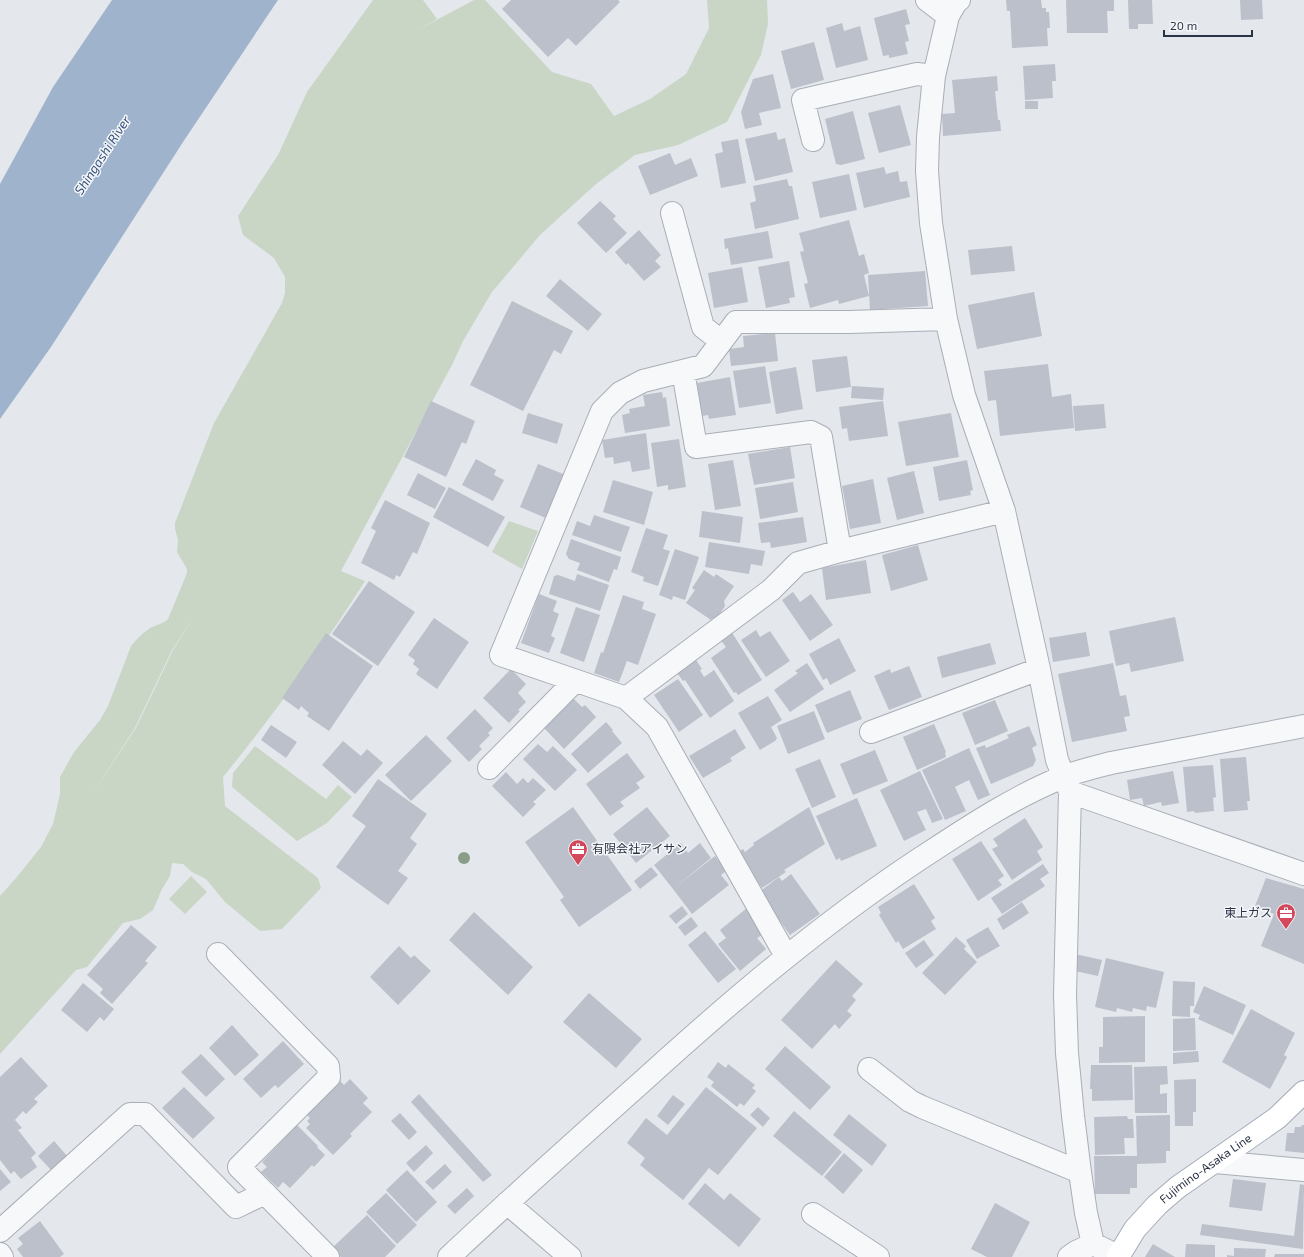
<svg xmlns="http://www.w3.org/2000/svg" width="1304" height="1257" viewBox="0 0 1304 1257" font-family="'Exo 2','Noto Sans JP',sans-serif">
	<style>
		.green { fill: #c9d6c5; fill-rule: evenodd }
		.water { fill: #9fb4cc }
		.building { fill: #bbc0ca }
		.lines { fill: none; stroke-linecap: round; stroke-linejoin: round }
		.minor-casing { stroke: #a9aeb7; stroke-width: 24 }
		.major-casing { stroke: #a3abb8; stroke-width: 24 }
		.minor { stroke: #f7f8fa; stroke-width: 22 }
		.major { stroke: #fff; stroke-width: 22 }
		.tree { fill: #899d89 }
		.labels { text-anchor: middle; stroke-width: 3; stroke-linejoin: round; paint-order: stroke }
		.poi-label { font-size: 12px; fill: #2b3445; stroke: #f4f6f9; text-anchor: start }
		.street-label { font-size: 12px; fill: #2b3445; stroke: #f4f6f9 }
		.water-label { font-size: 13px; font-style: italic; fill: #34527a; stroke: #f4f6f9 }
	</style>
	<rect width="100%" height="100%" fill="#e4e7ec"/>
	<path class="green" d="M373 0H423L437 19 414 32 474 0H485L552 72 591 84 614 116 650 99 686 74 709 28 707 0H767L768 24 761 55 727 122 678 145 635 155 596 184 540 235 492 292 463 341 453 363 341 571 365 581C322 649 274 714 223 777L225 806 318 878 321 888 282 929 260 931 225 902 206 879 192 872 183 864 172 863 170 876 162 889 153 910 140 919 123 923 87 967 76 970 0 1054V896L16 878 41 847 53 824 60 794V777L74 752 100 720 108 706 131 646C136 639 143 633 150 628 156 625 163 624 168 619L187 573V569L177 552 178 540 175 529V523L214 423 282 303 285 293V277L274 258 243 235 238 216 278 155 307 92ZM194 616 172 652 136 728 90 797 135 728 171 652Z
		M509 521 538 531 522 569 492 552Z
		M255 746 326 799 338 785 352 797 327 823 297 841 232 787 233 773Z
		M191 876 207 892 185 914 169 899Z"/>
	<path class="water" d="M112 0H278L185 139 51 347 0 419V184L53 87Z"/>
	<path class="building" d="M511 0H618L620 2 576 46 568 38 548 57 502 9Z
		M1006 0H1041L1042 8H1046V12H1049L1050 28H1047L1048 46 1012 48 1010 11H1007Z
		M1066 0H1114V11H1107L1108 33H1067Z
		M1128 0H1152L1153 24H1138V29H1129Z
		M1240 0H1262L1263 19 1241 20Z
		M906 9 910 24 905 25 909 41 905 42 908 54 889 58V55L883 56 874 18Z
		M842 23 844 31 860 26 868 60 836 68 826 28Z
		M814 42 824 80 791 89 781 51Z
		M1055 64 1056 81H1052L1053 98 1025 100 1023 66Z
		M773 74 781 108 759 113 762 125 745 129 741 112 753 79Z
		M997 76 998 91H995L998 120H1000L1001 131 943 136 942 114 955 113 952 80Z
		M1025 101H1038V109H1025Z
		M900 105 911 145 879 153 868 113Z
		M853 111 865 159 841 165 836 164 825 119Z
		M776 132 778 140 785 138 793 172 755 181 745 139Z
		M738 139 746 183 721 188 715 154 723 152 721 142Z
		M670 153 675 165 691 158 698 176 650 195 638 166Z
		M884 167 886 174 898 171 900 182 907 181 910 197 864 208 856 173Z
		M849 174 857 210 820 218 812 182Z
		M787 179 789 186H792L799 219 755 229 750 203 756 201 753 186Z
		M600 201 616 216 613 219 627 233 606 253 577 223Z
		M849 220 859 256 864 254 869 273 864 275 869 296 839 304 838 300 810 308 804 284 808 283 800 252 804 251 799 233Z
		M639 230 661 255 655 261 661 267 644 281 628 263 626 265 615 252Z
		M768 231 773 258 731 265 728 248 725 249 724 239Z
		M1012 246 1015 271 971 275 968 250Z
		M789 261 795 297 789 298 790 303 766 308 758 267Z
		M742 267 748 302 714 308 708 273Z
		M925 271 928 306 870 310 868 275Z
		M560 279 602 314 588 331 546 296Z
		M1034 292 1042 336 977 349 968 305Z
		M512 301 573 331 561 354 554 350 523 411 470 385Z
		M775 333 778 361 731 366 729 349 744 347 743 336Z
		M847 356 851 387 816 392 812 360Z
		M1048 364 1052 397 1071 394 1074 428 1000 436 996 400 988 401 984 371Z
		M765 366 771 403 739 408 733 371Z
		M796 367 803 409 776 414 769 372Z
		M730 377 736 415 709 419 708 415 702 416 697 383Z
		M852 386 884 388 883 400 851 398Z
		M662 392 663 398 666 397 670 426 625 433 622 415 630 413 629 409 645 406 643 395Z
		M431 401 475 421 466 444 462 442 446 477 404 457Z
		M883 401 888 436 849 441 847 428 842 429 839 407Z
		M1104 404 1106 428 1075 431 1073 406Z
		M528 413 563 424 557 444 522 433Z
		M951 413 959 457 906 466 898 422Z
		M646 433 650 469 632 472 630 461 614 464 613 457 605 458 602 440Z
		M679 439 686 487 668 490V485L657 487 651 443Z
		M790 447 795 478 754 485 748 454Z
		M476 459 496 470 494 475 504 480 493 501 462 485Z
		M733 460 741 506 715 510 708 464Z
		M967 460 973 490 970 491 971 495 939 501 933 467Z
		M538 464 566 475 548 519 520 507Z
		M914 471 924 513 897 520 887 478Z
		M418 473 446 488 435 509 407 495Z
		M873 479 881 523 850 529 842 486Z
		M613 480 653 492 644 525 603 512Z
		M793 482 798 512 760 519 755 488Z
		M449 487 505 517 488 547 433 517Z
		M385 500 430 523 417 554 413 552 400 577 396 575 394 580 361 563 376 531 371 528Z
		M702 511 743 517 740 543 699 537Z
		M594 515 630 527 621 552 572 535 577 521 590 526Z
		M803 517 807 542 771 548 770 542 761 543 758 523Z
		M646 528 668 535 663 549 670 551 658 586 643 581 644 577 631 572Z
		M571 539 621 557 617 570 614 569 609 582 577 570 580 563 569 559 566 554Z
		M709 542 765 551 762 566 751 564 749 574 705 567Z
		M918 545 928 580 891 591 882 555Z
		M675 549 699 557 685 600 673 596 672 600 659 595Z
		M866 560 871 593 826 600 822 568Z
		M704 570 714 577 716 574 734 586 724 601 725 606 717 618H713L711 620 686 603 695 590 692 588Z
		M577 574 609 585 600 611 549 594 554 576 558 575 575 581Z
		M369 581 415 612 378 666 332 634Z
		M793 592 800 602 811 594 833 625 810 641 782 600Z
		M539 594 557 601 553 611 559 614 551 636 555 638 549 653 521 643Z
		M623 595 644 602 642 609 656 614 638 665 627 661 619 682 594 673 601 652 603 653Z
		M576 607 600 615 584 662 560 653Z
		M1175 617 1184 661 1131 672 1129 663 1116 666 1109 631Z
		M434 618 469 642 437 689 416 674 419 669 413 664 415 660 408 655Z
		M756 630 760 637 770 631 790 661 766 677 741 640Z
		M731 631 762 680 738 695 736 692 734 693 711 658 726 647 720 639Z
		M1086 632 1090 656 1053 662 1049 638Z
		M326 633 373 666 329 731 307 716 309 713 301 706 299 710 282 698Z
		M839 638 856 671 830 685 827 678 823 680 809 654Z
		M990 643 996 664 942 678 937 657Z
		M696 660 702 669 700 670 704 677 714 670 734 701 710 718 685 680 683 681 677 673Z
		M807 663 824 689 790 712 774 690 798 673 795 671Z
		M1113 663 1120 696 1126 695 1130 716 1124 717 1127 731 1072 742 1058 674Z
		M909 666 922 697 889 710 874 676 890 669 891 673Z
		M511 669 526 684 518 693 526 702 518 710 520 711 509 723 483 698Z
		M678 679 703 715 679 732 654 695Z
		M850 690 862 719 827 733 815 705Z
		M768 696 782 720 771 727 777 738 775 741 760 750 738 713Z
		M573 698 582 707 585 705 596 717 564 749 544 728Z
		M995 700 1008 731 975 745 962 713Z
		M475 709 493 728 488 733 490 735 479 746 482 749 469 762 446 738Z
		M814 711 825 739 788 754 777 726Z
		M606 722 613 730 612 731 622 743 588 773 571 754Z
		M934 724 946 752 945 753 946 757 917 770 903 737Z
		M271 725 297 742 286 758 261 740Z
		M1029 726 1037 745 1032 748 1036 760 1033 766 991 784 976 748 985 745 986 748 1009 738 1007 735Z
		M735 729 746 748 730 758 732 761 703 778 689 756Z
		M426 735 452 761 411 801 385 775Z
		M343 741 361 756 367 749 383 763 355 794 322 765Z
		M538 744 547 752 553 746 577 770 555 791 523 759Z
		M969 748 990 795 978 800 969 780 955 787 966 811 945 820 922 770Z
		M875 750 888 781 853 795 840 764Z
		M627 753 645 777 636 783 640 788 620 802 624 806 610 816 586 784Z
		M1246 757 1250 801H1247L1248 810 1224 812 1220 759Z
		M820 759 836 797 812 808 795 769Z
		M1213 765 1216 797 1213 798 1214 811 1195 813 1194 811 1187 812 1183 767Z
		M920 771 943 819 932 823 926 809 917 812 926 830 904 841 880 790Z
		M1173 771 1179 803 1162 806 1161 802 1144 806 1142 798 1130 800 1127 780Z
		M506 772 517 784 523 778 528 783 533 778 546 790 533 802 536 804 523 817 492 786Z
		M378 779 427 814 410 838 417 844 398 871 408 878 388 905 336 867 366 826 352 816Z
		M857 798 877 846 841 861 840 858 836 860 816 816Z
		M573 807 632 890 579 927 560 900 564 897 525 842Z
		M647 807 670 836 636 863 613 834Z
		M809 807 825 844 784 870 786 872 762 888 757 881 752 884 733 855 743 849 745 852 754 845 753 843Z
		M1025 818 1043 847 1037 851 1042 860 1012 880 992 849 998 846 993 839Z
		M981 841 1004 876 998 880 1002 885 978 901 952 859Z
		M681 843 688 853 700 843 711 858 673 889 654 865Z
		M715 856 726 871 721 875 729 885 692 914 673 889Z
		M1043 864 1049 873 1040 879 1045 886 1002 914 991 898Z
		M651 867 658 875 640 889 634 881Z
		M791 874 820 914 790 935 759 892 779 877 782 881Z
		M1266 878 1304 889V964L1261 946 1274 914 1255 906Z
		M914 884 935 918 931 921 936 929 903 949 898 941 896 943 879 915 881 913 878 907Z
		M1022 902 1029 913 1003 930 997 919Z
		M682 906 688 914 676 924 669 916Z
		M747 908 765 933 757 938 766 949 740 971 718 944 726 938 720 930Z
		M474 912 533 967 508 995 449 940Z
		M691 917 698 926 685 936 678 927Z
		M131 925 157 947 145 961 148 963 112 1004 100 993 103 989 87 975Z
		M988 927 1000 946 977 959 966 940Z
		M705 931 736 969 718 983 688 945Z
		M956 937 966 946 964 949 977 962 945 995 922 973Z
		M924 940 934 955 916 968 905 953Z
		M399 946 411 958 414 955 431 971 398 1005 370 977Z
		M1075 954 1102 960 1098 976 1075 971Z
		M1106 958 1164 972 1156 1008 1147 1006 1146 1011 1133 1008 1132 1012 1117 1008 1116 1012 1095 1007Z
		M836 960 863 984 852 996 856 1000 847 1011 852 1015 839 1029 835 1024 812 1049 781 1020Z
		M1173 981 1195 982 1194 1006H1190V1017L1172 1016Z
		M83 983 114 1009 104 1021 100 1017 87 1032 61 1010Z
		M1204 986 1246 1005 1233 1035 1198 1019 1200 1015 1193 1012Z
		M589 993 642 1039 616 1068 563 1022Z
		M1251 1009 1295 1033 1284 1055 1287 1057 1270 1089 1222 1062Z
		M1145 1016V1062L1099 1063V1047H1103V1017Z
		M1195 1018 1196 1050 1173 1051V1019Z
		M232 1025 259 1055 235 1076 209 1048Z
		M283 1041 304 1064 278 1088 275 1085 261 1098 243 1079Z
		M785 1046 831 1087 810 1110 765 1069Z
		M1198 1051 1199 1062 1173 1064V1053Z
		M201 1054 225 1079 206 1097 181 1072Z
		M21 1057 48 1086 34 1099 38 1102 26 1114 23 1111 15 1120 22 1128 18 1130 36 1153 31 1158 37 1167 21 1179 14 1171 11 1174 0 1160V1077Z
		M718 1062 726 1068 728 1064 755 1085 752 1088 756 1091 744 1106 740 1103 737 1107 711 1086 714 1082 707 1077Z
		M1091 1065H1132L1133 1100 1092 1101V1089H1090Z
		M1167 1066 1168 1084 1160 1085V1094L1167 1093V1113H1135L1134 1067Z
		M350 1079 368 1098 363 1103 372 1112 350 1134 352 1136 333 1155 306 1128 310 1124 307 1121 310 1118 307 1115 340 1081 344 1085Z
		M1196 1079V1112H1193V1126H1175L1174 1080Z
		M184 1087 215 1118 193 1139 162 1108Z
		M706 1087 757 1128 718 1175 709 1168 683 1200 640 1165 645 1158 627 1143 646 1118 667 1135Z
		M419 1094 492 1175 483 1182 411 1102Z
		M673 1095 685 1104 668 1125 657 1116Z
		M758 1107 770 1118 763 1127 750 1115Z
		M794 1111 842 1152 822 1176 773 1136Z
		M400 1113 417 1132 409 1140 391 1121Z
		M849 1114 887 1145 872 1166 833 1135Z
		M1170 1115V1151H1166V1163L1137 1164V1188H1130V1194H1095L1094 1156H1137L1136 1116Z
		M1127 1116 1128 1119H1133L1134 1138H1124L1125 1154 1095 1155 1094 1117Z
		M297 1125 318 1146 317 1147 325 1155 314 1167 312 1165 290 1188 283 1182 278 1188 261 1172 267 1167 262 1162Z
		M1302 1125H1304V1153L1285 1151 1287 1133H1294L1295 1127H1301Z
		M54 1141 68 1157 52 1171 38 1156Z
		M426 1145 433 1153 414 1172 406 1163Z
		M844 1153 863 1170 843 1194 824 1177Z
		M445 1164 452 1172 433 1190 425 1182Z
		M0 1169 11 1182 0 1191Z
		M407 1170 437 1202 416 1222 386 1190Z
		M1233 1179 1266 1183 1262 1211 1229 1207Z
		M705 1183 724 1200 730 1193 761 1219 739 1247 688 1204Z
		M1300 1184 1304 1185 1303 1249 1200 1235 1202 1224 1294 1236Z
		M467 1188 474 1196 455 1214 447 1206Z
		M386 1193 417 1225 397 1244 366 1212Z
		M995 1203 1030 1222 1012 1257H987L971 1249Z
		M367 1215 396 1246 385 1257H341L332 1248Z
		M40 1221 64 1254 60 1257H23L17 1249 23 1244 18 1238Z
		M1153 1244 1175 1257H1145Z
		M1186 1244 1215 1245V1257H1185Z
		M1234 1248 1266 1249 1265 1257H1227V1255L1234 1256Z
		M1275 1254H1304V1257H1274Z"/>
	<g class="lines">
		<g class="minor-casing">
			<path id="minor" d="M927 0 948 16
				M959 0 956 2 948 16 934 76 928 137 927 171 931 223 946 319 964 395 1004 511 1039 669 1057 760 1070 792 1065 995 1067 1053 1073 1116 1080 1172 1086 1213 1093 1244 1118 1256
				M813 140 803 100 917 74 934 76
				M672 213 703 327 721 341
				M683 371 696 447 811 432 821 437 840 551
				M626 698 771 590 798 563 840 551 1004 511
				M871 732 1039 669
				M489 768 575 681
				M1070 792 1304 874
				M218 954 328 1066 329 1077 239 1167 328 1257
				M786 956 657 727 626 698 501 655 602 411 620 393 643 381 703 366 736 322H849L946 319
				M869 1069 910 1101 922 1107 1080 1172
				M1215 1162 1304 1170
				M507 1203 570 1257
				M813 1214 878 1257
				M0 1231 130 1114H145L236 1207 265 1193
				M0 1254 2 1257
				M449 1257C513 1197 579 1138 644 1080 731 1001 820 925 918 860 964 830 1011 798 1063 777 1078 771 1095 767 1111 763L1304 726
				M1069 1257 1076 1252 1093 1244"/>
		</g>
		<g class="major-casing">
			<g id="major">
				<path id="s1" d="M1118 1257 1135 1229 1157 1205 1178 1187 1277 1118 1304 1092"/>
			</g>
		</g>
		<use href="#minor" class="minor"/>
		<use href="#major" class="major"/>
	</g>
	<circle class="tree" cx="464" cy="858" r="6"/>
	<defs>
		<g id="office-pin" transform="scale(1)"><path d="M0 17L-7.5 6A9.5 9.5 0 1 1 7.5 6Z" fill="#d1495b" stroke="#f4f6f9"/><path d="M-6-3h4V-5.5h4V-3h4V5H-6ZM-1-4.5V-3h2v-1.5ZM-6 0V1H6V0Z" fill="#fff"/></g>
	</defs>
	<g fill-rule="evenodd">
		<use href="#office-pin" x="578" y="849"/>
		<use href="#office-pin" x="1286" y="913"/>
	</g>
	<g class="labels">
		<g class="poi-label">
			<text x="592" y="853">有限会社アイサン</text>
			<text x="1272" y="917" text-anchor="end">東上ガス</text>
		</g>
		<g class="street-label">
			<text dy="4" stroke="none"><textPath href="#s1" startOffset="126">Fujimino-Asaka Line</textPath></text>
		</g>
		<g class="water-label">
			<text transform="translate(102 155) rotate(-57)" y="5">Shingashi River</text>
		</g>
	</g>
	<path d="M1164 30v6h88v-6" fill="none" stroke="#2b3445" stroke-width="2"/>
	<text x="1170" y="30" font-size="12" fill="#2b3445" stroke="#f4f6f9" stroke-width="3" paint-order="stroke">20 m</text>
</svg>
